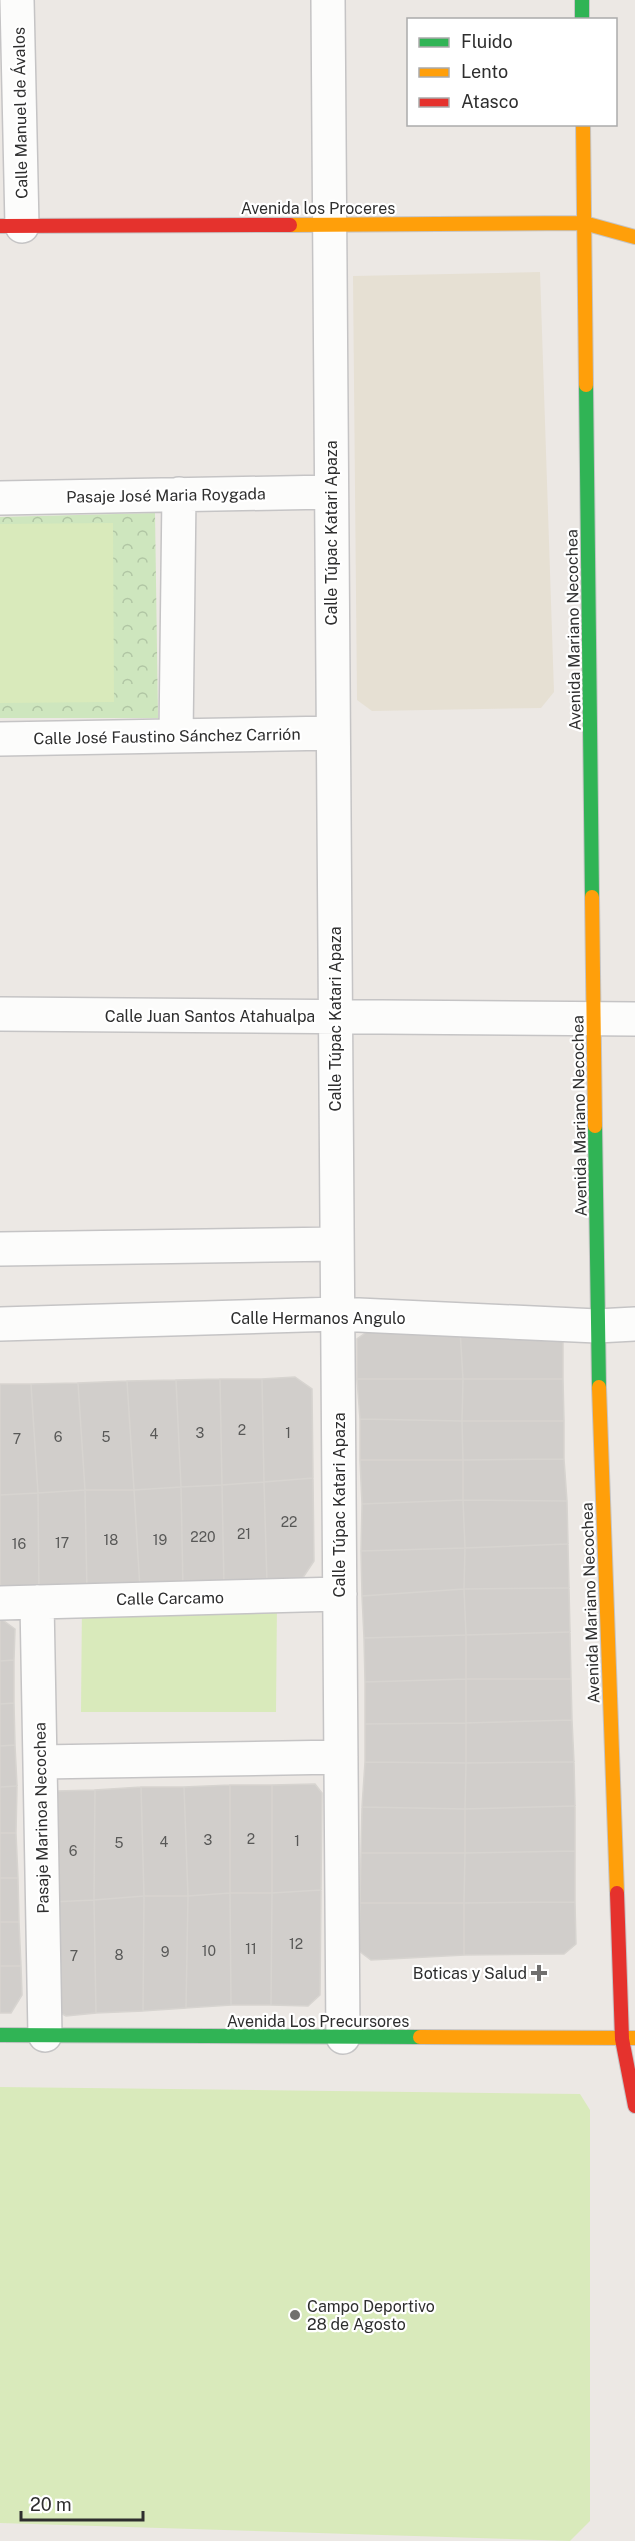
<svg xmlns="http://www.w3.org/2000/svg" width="635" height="2541" viewBox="0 0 635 2541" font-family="'Public Sans',sans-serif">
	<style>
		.education { fill: #e6e0d3 }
		.park { fill: url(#park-crowns) }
		.pitch { fill: #d9eabb }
		.building { fill: #d1cecb; stroke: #d7d4d0; stroke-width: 1.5 }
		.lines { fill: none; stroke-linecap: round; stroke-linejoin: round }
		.street-casing { stroke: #c5c4c5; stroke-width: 36 }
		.fast-casing { stroke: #c5c4c5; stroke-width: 16 }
		.slow-casing { stroke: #c5c4c5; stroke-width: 16 }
		.jam-casing { stroke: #c5c4c5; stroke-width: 16 }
		.street { stroke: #fcfcfb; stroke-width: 33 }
		.fast { stroke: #30b455; stroke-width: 14 }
		.slow { stroke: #ff9f0a; stroke-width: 14 }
		.jam { stroke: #e5322d; stroke-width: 14 }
		.poi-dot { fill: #706f6e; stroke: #fff; stroke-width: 2 }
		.labels { text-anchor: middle; stroke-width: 4.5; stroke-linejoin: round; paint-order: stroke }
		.number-label { font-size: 14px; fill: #585857 }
		.street-label { font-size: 16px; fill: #2e2e2e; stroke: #fff }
		.poi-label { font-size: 16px; fill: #2e2e2e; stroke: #fff; text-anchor: end }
	</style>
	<defs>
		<pattern id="park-crowns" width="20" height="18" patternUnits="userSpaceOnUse" patternTransform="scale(1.5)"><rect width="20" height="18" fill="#cee6be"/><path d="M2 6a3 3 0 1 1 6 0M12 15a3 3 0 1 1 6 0" fill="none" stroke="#b1c6a4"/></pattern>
	</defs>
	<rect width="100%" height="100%" fill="#ece8e4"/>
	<path class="education" d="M540 272 554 692 541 708 372 711 357 700 353 276Z"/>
	<path class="park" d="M155 513 158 718H0V517Z"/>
	<path class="pitch" d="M113 523 114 702 0 703V524Z
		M82 1601 277 1602 276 1712H81Z
		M0 2087 580 2094 590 2110V2521L570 2541 0 2523Z"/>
	<path class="building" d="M371 1329H460L463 1379H357V1339Z
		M460 1329 563 1335V1379H463Z
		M295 1377 312 1389 313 1478 264 1482 262 1379Z
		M220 1379H262L264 1482 222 1485Z
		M220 1379 222 1485 181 1487 176 1380Z
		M357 1379H463L462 1421 360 1419Z
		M463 1379H563L564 1421H462Z
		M176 1380 181 1487 134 1490 127 1381Z
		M127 1381 134 1490H85L78 1383Z
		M78 1383 85 1490 38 1493 31 1384Z
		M0 1384H31L38 1493 0 1495Z
		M360 1419 462 1421 463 1460H360Z
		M462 1421H564V1459L463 1460Z
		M564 1459 567 1501 463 1500V1460Z
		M360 1460H463V1500L362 1504Z
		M313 1478 314 1561 302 1579 267 1583 264 1482Z
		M264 1482 267 1583 224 1587 222 1485Z
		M222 1485 224 1587 183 1589 181 1487Z
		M181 1487 183 1589H140L134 1490Z
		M85 1490H134L140 1589 87 1592Z
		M85 1490 87 1592H39L38 1493Z
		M38 1493 39 1592 0 1594V1495Z
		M463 1500 567 1501 568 1544 465 1548Z
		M463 1500 465 1548 361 1551 362 1504Z
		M568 1544 569 1588 464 1589 465 1548Z
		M465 1548 464 1589 362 1596 361 1551Z
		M569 1588 570 1632 466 1635 464 1589Z
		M464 1589 466 1635 364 1638 362 1596Z
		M0 1618 15 1629 14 1660 0 1661Z
		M570 1632 571 1679H466V1635Z
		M466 1635V1679L365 1682 364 1638Z
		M14 1660V1703L0 1704V1661Z
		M466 1679H571L572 1720 466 1723Z
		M466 1679V1723L365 1724V1682Z
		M14 1703 15 1745 0 1746V1704Z
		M572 1720 574 1762 466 1763V1723Z
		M466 1723V1763L365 1762V1724Z
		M15 1745 17 1786 0 1787V1746Z
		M365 1762 466 1763 465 1809 362 1807Z
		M574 1762 575 1806 465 1809 466 1763Z
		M315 1784 322 1793 321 1890 272 1893V1785Z
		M230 1785H272V1893H230Z
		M230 1785V1893L188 1896 184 1787Z
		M17 1786 16 1833H0V1787Z
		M141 1787 144 1896 94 1900 95 1790Z
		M141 1787H184L188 1896H144Z
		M95 1790 94 1900 52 1902 57 1791Z
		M575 1806V1851L465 1853V1809Z
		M362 1807 465 1809V1853H361Z
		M0 1833H16L18 1878H0Z
		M575 1851V1902L464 1903 465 1853Z
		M361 1853H465L464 1903H360Z
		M0 1878H18L19 1922H0Z
		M321 1890 320 1995 308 2006 271 2005 272 1893Z
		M230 1893H272L271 2005H231Z
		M230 1893 231 2005 186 2008 188 1896Z
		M144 1896 143 2011 96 2013 94 1900Z
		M144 1896H188L186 2008 143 2011Z
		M94 1900 96 2013 66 2016 53 2009 52 1902Z
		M575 1902 576 1944 564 1954 464 1955V1903Z
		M360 1903H464V1955L371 1960 359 1951Z
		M0 1922H19L21 1966H0Z
		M0 1966H21L22 1995 11 2013H0Z"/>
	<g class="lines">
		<g class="street-casing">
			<path id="street" d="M17 0 22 226
				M328 0 343 2037
				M0 498 331 492
				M176 736 179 494
				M0 739 333 733
				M0 1014 635 1019
				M0 1249 337 1244
				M0 1324 337 1314 597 1326 635 1324
				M37 1602 45 2035
				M0 1603 340 1594
				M40 1762 341 1757"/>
		</g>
		<g class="fast-casing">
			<path id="fast" d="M582 0V20
				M586 385 592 897
				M595 1126 599 1387
				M0 2035 420 2037"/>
		</g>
		<g class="slow-casing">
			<path id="slow" d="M583 124 586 385
				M290 225 584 223 635 237
				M592 897 595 1126
				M599 1387 617 1893
				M420 2037 635 2038"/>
		</g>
		<g class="jam-casing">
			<path id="jam" d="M0 226 290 225
				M617 1893 622 2039 635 2106"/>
		</g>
		<use href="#street" class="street"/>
		<use href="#fast" class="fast"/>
		<use href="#slow" class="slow"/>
		<use href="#jam" class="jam"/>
	</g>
	<g class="poi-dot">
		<path d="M536 1964h6v6h6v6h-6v6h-6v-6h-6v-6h6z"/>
		<circle cx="295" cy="2315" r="6"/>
	</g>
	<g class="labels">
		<g class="number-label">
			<text x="242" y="1435">2</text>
			<text x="200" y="1438">3</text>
			<text x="288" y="1438">1</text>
			<text x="154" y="1439">4</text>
			<text x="58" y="1442">6</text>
			<text x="106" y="1442">5</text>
			<text x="17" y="1444">7</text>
			<text x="289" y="1527">22</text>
			<text x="244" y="1539">21</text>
			<text x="203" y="1542">220</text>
			<text x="111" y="1545">18</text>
			<text x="160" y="1545">19</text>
			<text x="62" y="1548">17</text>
			<text x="19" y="1549">16</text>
			<text x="251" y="1844">2</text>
			<text x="208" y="1845">3</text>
			<text x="297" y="1846">1</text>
			<text x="164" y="1847">4</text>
			<text x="119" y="1848">5</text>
			<text x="73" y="1856">6</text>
			<text x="296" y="1949">12</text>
			<text x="251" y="1954">11</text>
			<text x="209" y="1956">10</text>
			<text x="165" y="1957">9</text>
			<text x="119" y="1960">8</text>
			<text x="74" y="1961">7</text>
		</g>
		<g class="street-label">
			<text transform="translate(20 113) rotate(-91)" y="6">Calle Manuel de Ávalos</text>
			<text x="318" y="214">Avenida los Proceres</text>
			<text transform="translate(166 495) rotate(-1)" y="6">Pasaje José Maria Roygada</text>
			<text transform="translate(331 533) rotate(-90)" y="6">Calle Túpac Katari Apaza</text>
			<text transform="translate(573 630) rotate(-91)" y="6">Avenida Mariano Necochea</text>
			<text transform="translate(167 736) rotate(-1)" y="6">Calle José Faustino Sánchez Carrión</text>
			<text x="210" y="1022">Calle Juan Santos Atahualpa</text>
			<text transform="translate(335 1019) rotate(-90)" y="6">Calle Túpac Katari Apaza</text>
			<text transform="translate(579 1116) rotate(-91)" y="6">Avenida Mariano Necochea</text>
			<text x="318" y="1324">Calle Hermanos Angulo</text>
			<text transform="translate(339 1505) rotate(-90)" y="6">Calle Túpac Katari Apaza</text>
			<text transform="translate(170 1598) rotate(-1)" y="6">Calle Carcamo</text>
			<text transform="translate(590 1603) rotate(-92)" y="6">Avenida Mariano Necochea</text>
			<text transform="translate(41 1818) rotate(-91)" y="6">Pasaje Marinoa Necochea</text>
			<text x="318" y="2027">Avenida Los Precursores</text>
		</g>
		<g class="poi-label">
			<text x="527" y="1979">Boticas y Salud</text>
			<text x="307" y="2312" text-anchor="start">Campo Deportivo<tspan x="307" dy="18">28 de Agosto</tspan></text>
		</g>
	</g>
	<rect x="407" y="18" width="210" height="108" fill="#ffffff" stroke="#ababab" stroke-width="1.5"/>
	<rect x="419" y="38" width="30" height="9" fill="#30b455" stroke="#ababab" stroke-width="1.5"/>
	<text x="461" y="48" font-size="18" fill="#2e2e2e">Fluido</text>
	<rect x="419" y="68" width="30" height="9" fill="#ff9f0a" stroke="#ababab" stroke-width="1.5"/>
	<text x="461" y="78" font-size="18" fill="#2e2e2e">Lento</text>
	<rect x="419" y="98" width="30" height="9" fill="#e5322d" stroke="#ababab" stroke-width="1.5"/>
	<text x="461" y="108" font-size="18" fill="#2e2e2e">Atasco</text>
	<path d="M21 2511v9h122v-9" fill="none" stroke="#2e2e2e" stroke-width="3"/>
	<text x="30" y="2511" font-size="18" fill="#2e2e2e" stroke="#ffffff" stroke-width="4.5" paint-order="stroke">20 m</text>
</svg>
